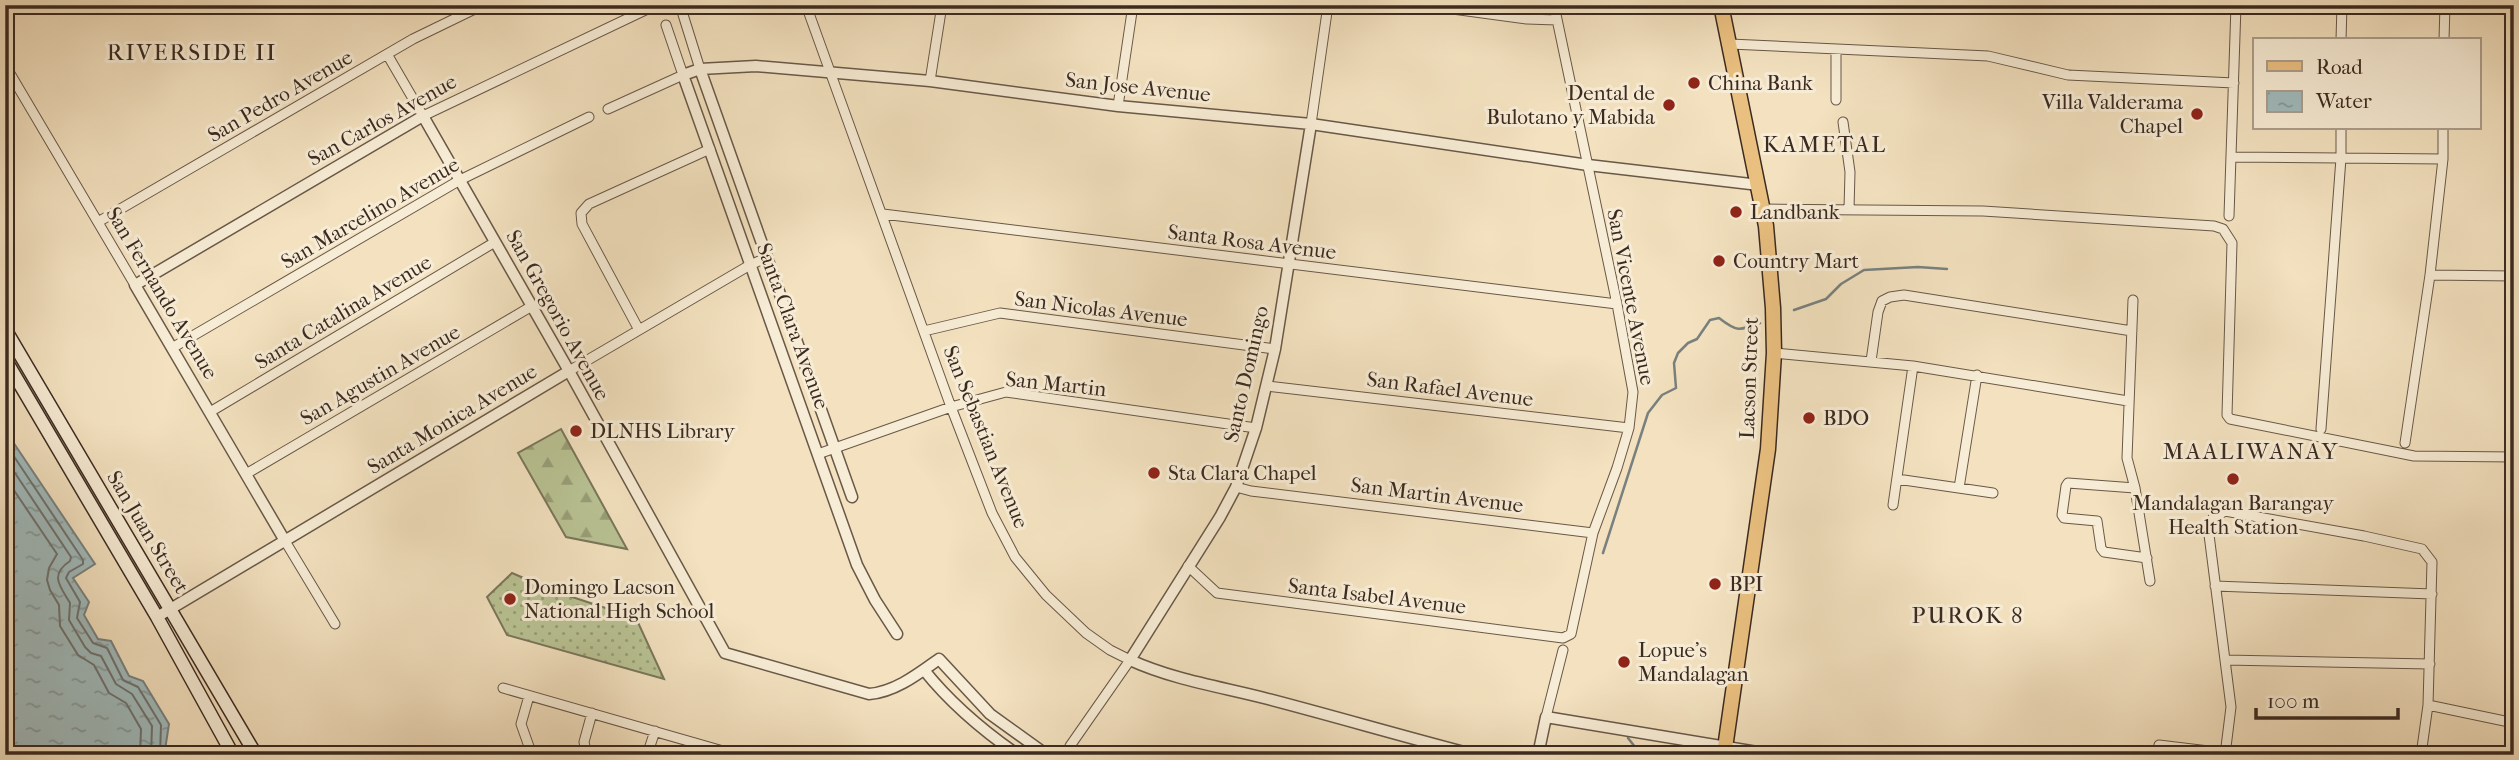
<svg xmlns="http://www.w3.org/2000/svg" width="2519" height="760" viewBox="0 0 2519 760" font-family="'IM FELL French Canon',serif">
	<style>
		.grass { fill: url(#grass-dots); stroke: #7a765a; stroke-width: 2 }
		.forest { fill: url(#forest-firs); stroke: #7a765a; stroke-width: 2 }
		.water { fill: url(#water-ripples); stroke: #78817f; stroke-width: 2 }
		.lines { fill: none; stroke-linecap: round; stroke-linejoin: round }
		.shore { stroke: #6e726f; stroke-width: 2 }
		.stream { stroke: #78817f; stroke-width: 2.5 }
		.minor-casing { stroke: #695848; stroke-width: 11 }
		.tertiary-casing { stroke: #695848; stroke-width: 13 }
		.secondary-casing { stroke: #3b2a21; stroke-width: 15 }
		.primary-casing { stroke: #3b2a21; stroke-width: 17 }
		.minor { stroke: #f7ecd5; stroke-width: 9 }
		.tertiary { stroke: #f7ecd5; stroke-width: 10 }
		.secondary { stroke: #f7ecd5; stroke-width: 12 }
		.primary { stroke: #eac080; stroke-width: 14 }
		.poi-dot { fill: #8f2418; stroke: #f7ecd5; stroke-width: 2.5 }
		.labels { text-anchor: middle; stroke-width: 6; stroke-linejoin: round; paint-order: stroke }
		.poi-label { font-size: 21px; fill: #3b2a21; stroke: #f7ecd5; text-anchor: start }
		.street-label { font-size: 21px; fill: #3b2a21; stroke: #f7ecd5 }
		.neighbourhood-label { font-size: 23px; letter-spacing: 2px; fill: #3b2a21; stroke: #f7ecd5 }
	</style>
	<defs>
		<pattern id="grass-dots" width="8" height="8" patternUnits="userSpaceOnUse" patternTransform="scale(1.75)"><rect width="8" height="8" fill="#b9c394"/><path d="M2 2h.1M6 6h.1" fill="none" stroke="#989f78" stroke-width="1.8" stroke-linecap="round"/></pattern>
		<pattern id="forest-firs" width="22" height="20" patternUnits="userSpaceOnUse" patternTransform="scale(1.75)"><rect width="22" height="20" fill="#b9c394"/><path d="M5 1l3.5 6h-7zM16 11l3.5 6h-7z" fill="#989f78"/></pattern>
		<pattern id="water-ripples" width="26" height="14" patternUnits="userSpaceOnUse" patternTransform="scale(1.75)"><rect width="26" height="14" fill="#a0bbbd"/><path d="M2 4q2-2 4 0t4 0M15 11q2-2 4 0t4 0" fill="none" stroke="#849899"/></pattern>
	</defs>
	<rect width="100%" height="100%" fill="#f3e1bf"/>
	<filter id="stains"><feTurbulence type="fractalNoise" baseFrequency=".00286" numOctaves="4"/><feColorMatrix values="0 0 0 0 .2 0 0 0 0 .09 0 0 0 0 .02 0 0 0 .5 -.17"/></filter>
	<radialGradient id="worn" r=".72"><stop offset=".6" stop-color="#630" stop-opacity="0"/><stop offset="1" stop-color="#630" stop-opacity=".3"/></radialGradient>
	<path class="grass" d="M512 573 554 591 636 618 664 679 507 635 487 597Z"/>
	<path class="forest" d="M561 429 627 549 566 537 518 453Z"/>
	<path class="water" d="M5 430 95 564 73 578 89 602 84 615 98 639 111 641 129 676 143 681 169 724 165 750 168 755H5Z"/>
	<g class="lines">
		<path class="shore" d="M5 443 83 560V564L69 572 66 578 80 602 77 618 93 643 107 648 123 680 138 687 161 725 160 755
			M5 458 71 557 70 561C49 575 60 586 70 603L69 620 85 647 91 653 101 656 116 684 132 694 152 726 151 755
			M5 477 57 554 49 568 47 580 50 590 59 605 60 626 78 655 94 665 109 693 126 703 141 729 140 755"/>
		<path class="stream" d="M1794 310 1826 299 1841 284 1864 270 1918 267 1947 269
			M1603 553 1648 413 1662 395 1676 388 1674 363 1678 353 1688 343 1697 339 1710 320 1719 318C1737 332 1739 331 1760 323
			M1628 738 1635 747 1631 755"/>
		<g class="minor-casing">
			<path id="minor" d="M680 5 700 69
				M806 5 951 407 992 513 1015 557 1046 595 1086 633 1110 650 1130 660 1070 746
				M1423 5 1527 19 1557 20
				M2341 40 2342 5
				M2444 40 2445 5
				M1730 44 1988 56 2068 75 2234 83
				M1836 50V100
				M387 54 423 116 656 5
				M5 65 135 285
				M930 81 942 5
				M1118 106 1133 5
				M608 109 683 75 666 25
				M1843 122 1850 172 1849 209
				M1311 124 1328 5
				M2232 157 2341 158V128
				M2443 159V128
				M1763 209 1983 211 2214 226 2223 229 2232 243 2227 415 2230 419 2414 456 2514 457
				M883 214 1617 304
				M2229 216 2236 5
				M98 222 413 39 483 5
				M2430 275 2514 276
				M2133 300 2127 458 2135 488 2150 581
				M639 330 582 224 581 213 589 204 710 149
				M924 331 1000 313 1275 349
				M172 348 460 180 589 117
				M1774 353 1913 366 2128 401
				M1871 361 1878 312 1882 301 1890 297 1904 295 2132 331
				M569 371 750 265 768 257
				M1267 386 1629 428
				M210 412 495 242
				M2321 429 2341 158 2443 159 2430 275 2405 443
				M818 454 951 407 1006 392 1256 428
				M246 474 532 306
				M1897 479 1993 493
				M1236 487 1251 491 1593 533
				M1959 488 1977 375
				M2135 488 2068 483 2066 486 2062 515 2064 518 2097 521 2101 548 2104 552 2147 558
				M1893 505 1913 366
				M285 541 335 624
				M1188 566 1217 593 1563 638 1571 634 1593 533 1617 468 1629 428 1633 392 1617 304 1554 5
				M2215 586 2432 594
				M2225 660 2430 664
				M503 688 737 755
				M529 696 521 724 532 755
				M2428 705 2514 723
				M1546 717 1563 650
				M2159 745 2225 753
				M587 755 584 742 592 713
				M647 755 655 731
				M2225 755 2231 707 2208 527 2213 518 2225 511 2364 536 2422 549 2432 562 2428 705 2421 755"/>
		</g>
		<g class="tertiary-casing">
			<path id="tertiary" d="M700 69 852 497
				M1311 124 1275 349 1256 428 1236 487 1220 517 1130 660C1174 680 1222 687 1268 699 1337 717 1405 737 1475 755
				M285 541 135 285 423 116 569 371 725 653 869 694C895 692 918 674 939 659L990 714 1047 755
				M157 617 569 371
				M897 634 875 600 857 565 683 75 700 69 756 66 930 81 1118 106 1311 124 1588 165 1759 185
				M924 670C951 704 982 730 1018 755
				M1538 755 1546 717 1775 755"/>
		</g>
		<g class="secondary-casing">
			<path id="secondary" d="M5 329 256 755
				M5 359 157 617 233 755"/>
		</g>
		<g class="primary-casing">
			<path id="primary" d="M1721 5 1766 226 1773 308 1774 353 1768 449 1724 755"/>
		</g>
		<use href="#minor" class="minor"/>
		<use href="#tertiary" class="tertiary"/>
		<use href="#secondary" class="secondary"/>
		<use href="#primary" class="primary"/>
	</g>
	<g class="poi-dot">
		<circle cx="1694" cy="83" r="7"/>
		<circle cx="1669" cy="105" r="7"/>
		<circle cx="2197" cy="114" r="7"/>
		<circle cx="1736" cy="212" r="7"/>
		<circle cx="1719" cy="261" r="7"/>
		<circle cx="1809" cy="418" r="7"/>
		<circle cx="576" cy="431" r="7"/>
		<circle cx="1154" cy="473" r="7"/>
		<circle cx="2233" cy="479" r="7"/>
		<circle cx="1715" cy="584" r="7"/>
		<circle cx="510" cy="599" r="7"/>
		<circle cx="1624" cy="662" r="7"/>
	</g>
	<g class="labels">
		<g class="poi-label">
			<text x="1708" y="90">China Bank</text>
			<text x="1655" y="100" text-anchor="end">Dental de<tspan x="1655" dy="24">Bulotano y Mabida</tspan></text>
			<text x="2183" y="109" text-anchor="end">Villa Valderama<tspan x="2183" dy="24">Chapel</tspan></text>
			<text x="1750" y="219">Landbank</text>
			<text x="1733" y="268">Country Mart</text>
			<text x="1823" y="425">BDO</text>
			<text x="590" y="438">DLNHS Library</text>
			<text x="1168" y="480">Sta Clara Chapel</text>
			<text x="2233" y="510" text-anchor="middle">Mandalagan Barangay<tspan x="2233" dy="24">Health Station</tspan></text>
			<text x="1729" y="591">BPI</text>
			<text x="524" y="594">Domingo Lacson<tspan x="524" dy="24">National High School</tspan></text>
			<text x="1638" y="657">Lopue's<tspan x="1638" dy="24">Mandalagan</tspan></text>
		</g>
		<g class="street-label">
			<text transform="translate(1138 87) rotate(6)" y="7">San Jose Avenue</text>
			<text transform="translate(280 96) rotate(-30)" y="7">San Pedro Avenue</text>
			<text transform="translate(382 120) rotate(-29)" y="7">San Carlos Avenue</text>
			<text transform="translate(370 213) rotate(-30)" y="7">San Marcelino Avenue</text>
			<text transform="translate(1252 242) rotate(7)" y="7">Santa Rosa Avenue</text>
			<text transform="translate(162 293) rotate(59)" y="7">San Fernando Avenue</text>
			<text transform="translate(1631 297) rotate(79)" y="7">San Vicente Avenue</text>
			<text transform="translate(1101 309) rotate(7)" y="7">San Nicolas Avenue</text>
			<text transform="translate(343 312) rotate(-31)" y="7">Santa Catalina Avenue</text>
			<text transform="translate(558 315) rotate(61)" y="7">San Gregorio Avenue</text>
			<text transform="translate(793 326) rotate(70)" y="7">Santa Clara Avenue</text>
			<text transform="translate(1246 374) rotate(-77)" y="7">Santo Domingo</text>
			<text transform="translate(380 375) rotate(-30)" y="7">San Agustin Avenue</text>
			<text transform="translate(1749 378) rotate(-88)" y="7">Lacson Street</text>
			<text transform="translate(1056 384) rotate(6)" y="7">San Martin</text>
			<text transform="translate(1450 389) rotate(7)" y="7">San Rafael Avenue</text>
			<text transform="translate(452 419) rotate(-31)" y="7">Santa Monica Avenue</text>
			<text transform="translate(986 437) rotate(68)" y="7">San Sebastian Avenue</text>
			<text transform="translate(1437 495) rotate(7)" y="7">San Martin Avenue</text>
			<text transform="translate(148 532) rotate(59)" y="7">San Juan Street</text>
			<text transform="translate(1377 596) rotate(7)" y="7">Santa Isabel Avenue</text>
		</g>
		<g class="neighbourhood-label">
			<text x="192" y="60">RIVERSIDE II</text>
			<text x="1825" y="152">KAMETAL</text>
			<text x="2251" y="459">MAALIWANAY</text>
			<text x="1968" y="623">PUROK 8</text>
		</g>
	</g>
	<rect width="2519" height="760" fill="none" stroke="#f3e1bf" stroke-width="28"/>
	<rect x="7" y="7" width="2505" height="746" fill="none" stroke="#3b2a21" stroke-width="3.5"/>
	<rect x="14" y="14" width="2491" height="732" fill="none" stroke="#3b2a21" stroke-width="2"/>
	<rect x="2253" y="38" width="228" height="91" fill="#f7ecd5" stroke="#ac9e8d" stroke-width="2"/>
	<rect x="2267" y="61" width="35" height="10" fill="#eac080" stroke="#ac9e8d" stroke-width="2"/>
	<text x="2316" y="74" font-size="21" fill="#3b2a21">Road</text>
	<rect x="2267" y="91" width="35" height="21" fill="url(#water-ripples)" stroke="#ac9e8d" stroke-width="2"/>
	<text x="2316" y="108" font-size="21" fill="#3b2a21">Water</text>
	<path d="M2256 708v10h142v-10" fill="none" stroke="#3b2a21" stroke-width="3.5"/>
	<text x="2267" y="708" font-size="21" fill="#3b2a21" stroke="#f7ecd5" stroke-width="5" paint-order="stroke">100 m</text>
	<rect width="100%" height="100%" filter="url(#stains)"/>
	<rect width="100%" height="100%" fill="url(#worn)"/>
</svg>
